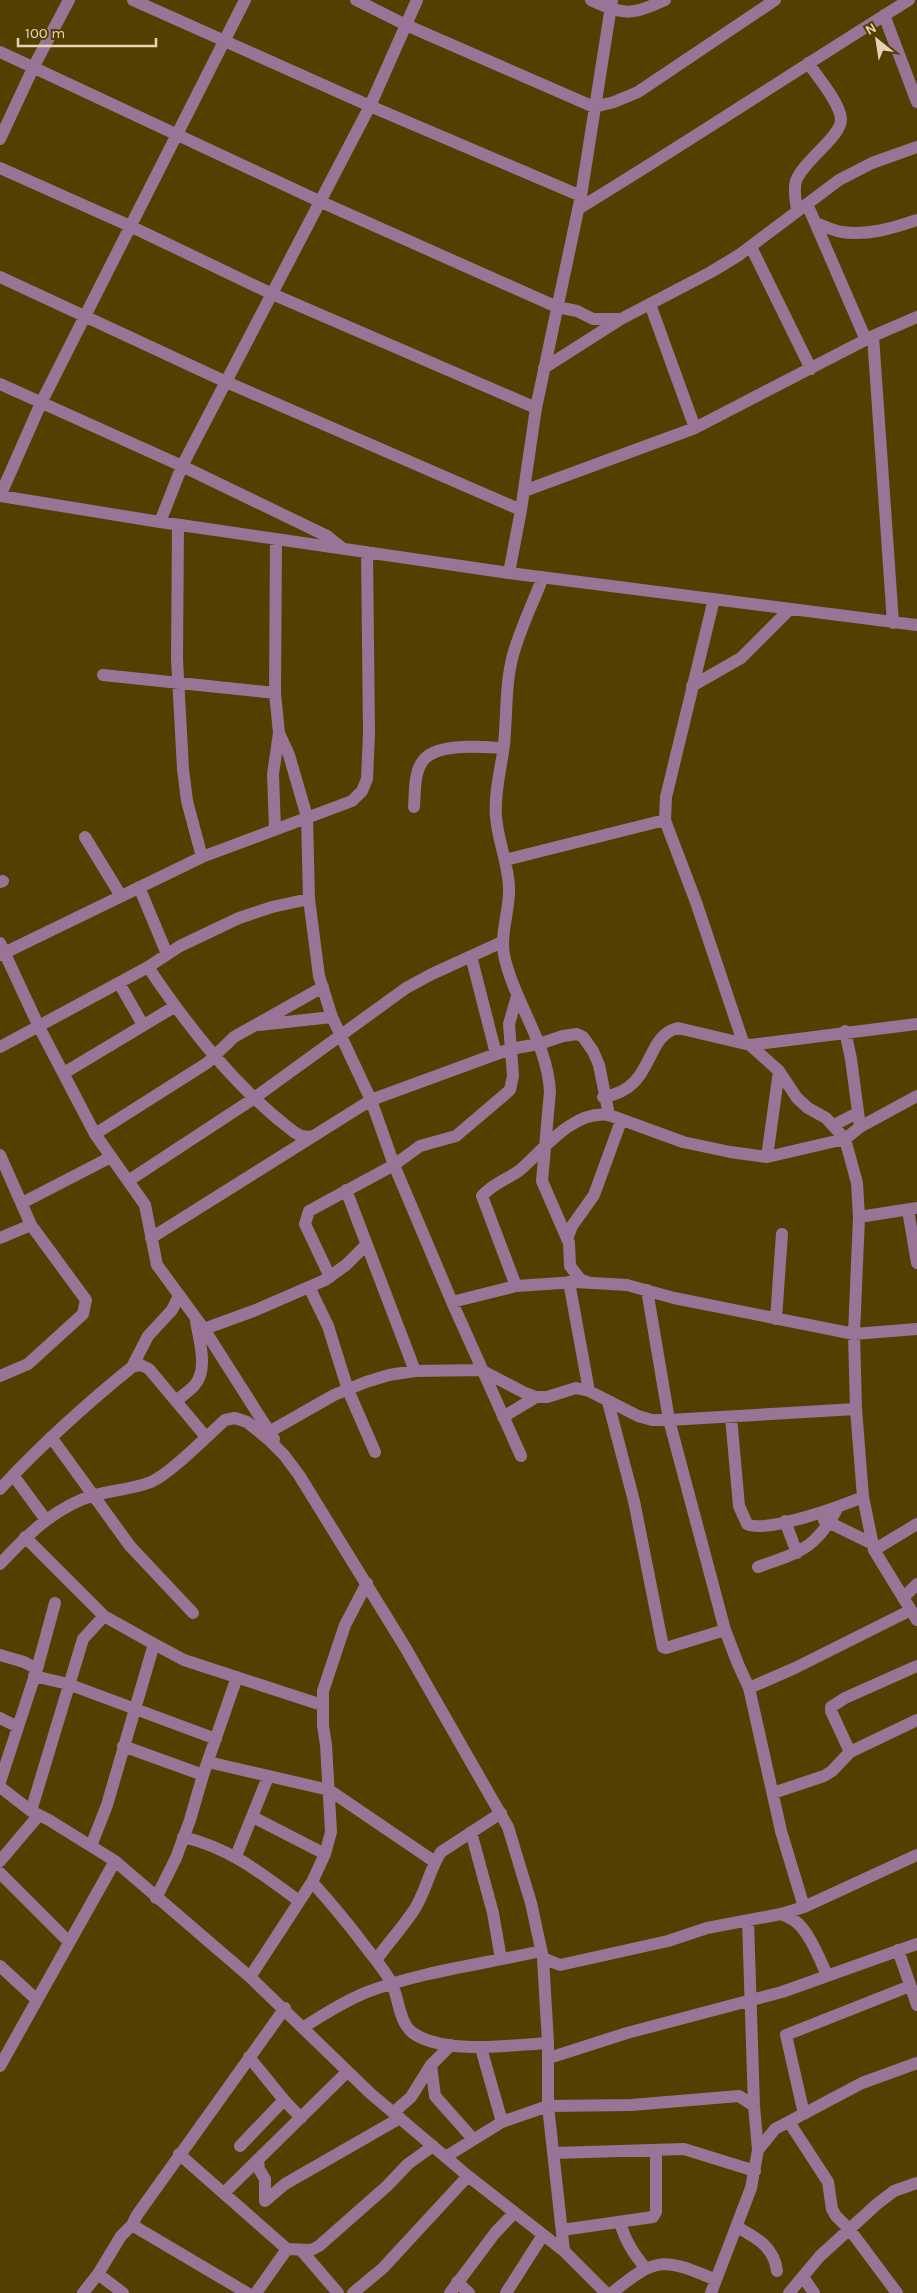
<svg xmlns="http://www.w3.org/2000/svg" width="917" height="2293" viewBox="0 0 917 2293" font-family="Karla,sans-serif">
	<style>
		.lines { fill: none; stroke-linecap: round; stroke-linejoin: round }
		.minor { stroke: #997497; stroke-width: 12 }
	</style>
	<rect width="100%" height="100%" fill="#533f00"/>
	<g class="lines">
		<path class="minor" d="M133 0 370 106 581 196
			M356 0 406 25 594 107 614 102 638 92 775 0
			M591 0C625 16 631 15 665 0
			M884 15 917 102
			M0 52 319 201 557 307 577 311 593 319H621
			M0 139 34 66 69 0
			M0 168 130 226 270 293 536 408
			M807 204 866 340
			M578 209C690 141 798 69 909 0
			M797 211C796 201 793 190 796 181 803 161 842 136 841 119 840 103 817 76 808 63
			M816 223C824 226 834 231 842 232 867 236 894 228 917 220
			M751 247 811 369
			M0 277 224 381 521 510
			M650 304 695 428
			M873 336 893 623
			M544 368 621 319 711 272 739 255 839 180 872 163 917 147
			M0 384 182 466 327 536 342 548
			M524 491 695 428 873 336 917 317
			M0 496 160 522 509 573 917 625
			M0 496 41 403 245 0
			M160 522 182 466 370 106 417 0
			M178 525 177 659 183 769 187 801 202 857
			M509 573 521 510 536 408 581 196 612 0
			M543 577C533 603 520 629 513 655 505 684 507 716 504 745 501 769 494 793 496 817 498 841 508 863 509 887 510 910 500 932 504 955 514 1002 547 1042 550 1091L542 1181 569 1243 570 1266 580 1279 590 1283
			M714 599 666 797 665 820 669 831 696 902 743 1042
			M103 675 275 693
			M692 686 741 658 790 609
			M279 733 289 755 307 817 309 899 319 976 332 1017 371 1100 394 1165 452 1302 521 1456
			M414 807C415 793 414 774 422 762 435 742 482 747 503 748
			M275 829 273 774 279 733 275 693 276 539
			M85 837 121 896
			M505 860 665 820
			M0 882 3 881
			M139 887 167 954
			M0 943 39 1027 95 1134 145 1205 157 1265 204 1329 274 1439
			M0 955 202 857 352 801 362 791 367 779 369 733 367 552
			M471 956 496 1054
			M148 967C189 1028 235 1087 294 1132L301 1136 312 1137
			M119 983 143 1025
			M259 1025 332 1017
			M845 1031 851 1059 860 1127
			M750 1045 917 1024
			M0 1047 148 967 180 946 239 918 272 907 309 899
			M64 1073 174 1007
			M603 1097C656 1089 643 1036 678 1028L750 1045 779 1071 797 1098 808 1108 826 1118 845 1139 857 1183 859 1217 854 1334 856 1409 863 1497 874 1550 917 1620
			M834 1125 857 1113
			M95 1134 207 1063 234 1037 323 987
			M0 1155 31 1225 86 1300 83 1314 28 1364 0 1376
			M767 1157 779 1071
			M128 1181 253 1099 406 988 432 974 502 942
			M346 1190 415 1371
			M22 1203 111 1157
			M908 1210 917 1263
			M859 1217 917 1208
			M0 1238 31 1225
			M151 1238 371 1100 510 1049 539 1044 563 1036 577 1034 583 1037 593 1051 599 1065 609 1115 683 1142 730 1152 767 1157 845 1139 860 1127 917 1096
			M567 1239 572 1226 594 1195 621 1121
			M330 1277 305 1224 309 1211 394 1165 420 1146 456 1136 510 1090 513 1076 509 1024 517 996
			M569 1282 589 1391
			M516 1286 482 1196C492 1184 508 1179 520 1170 544 1149 573 1110 609 1115
			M309 1287 328 1326 348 1390 375 1452
			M647 1290 669 1420 725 1630 738 1664 749 1688 781 1831 804 1907
			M452 1302 516 1286 576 1282 627 1285 674 1298 854 1334 917 1329
			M776 1319 782 1234
			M204 1329 256 1310 325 1280 346 1265 366 1245
			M132 1367 148 1336 172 1310 179 1296
			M176 1401C182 1396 189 1391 194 1386 209 1370 199 1340 196 1321
			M608 1402 634 1501 663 1647 666 1648 725 1630
			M503 1417 536 1397
			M731 1417 739 1506 747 1524C766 1534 841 1506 863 1497
			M269 1432 334 1395 366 1382 389 1375 415 1371 481 1370 523 1392 536 1397H547L576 1388 589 1391 638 1416 652 1420H669L856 1409
			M51 1437 130 1546 193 1613
			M13 1475 46 1520
			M0 1489C41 1445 85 1405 132 1367L141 1365 149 1369 206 1437
			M824 1520 871 1543
			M785 1521 797 1553
			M25 1537 104 1616 154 1644 184 1660 322 1705
			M874 1550 917 1524
			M0 1564C27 1535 56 1506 95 1495 114 1490 133 1489 151 1482 171 1473 207 1436 225 1420L235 1418 247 1422 268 1439 284 1455 299 1475 405 1647 508 1827 531 1903 543 1958 548 2043V2106L564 2251
			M758 1567C800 1552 816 1549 838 1507
			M903 1598 917 1584
			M0 1655 24 1662 37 1669
			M34 1676 68 1684 216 1739
			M749 1688 795 1668 911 1610
			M0 1718 18 1727
			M123 1746 203 1775
			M850 1752 831 1711V1707L845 1698 917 1666
			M208 1762 329 1790 435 1862
			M0 1782 37 1669 55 1603
			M0 1787 31 1811 49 1820 115 1861 250 1977 370 2093 468 2176 564 2251 606 2293
			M773 1793 824 1776 832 1771 850 1752 917 1720
			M31 1811 83 1639 104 1616
			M253 1817 325 1854
			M471 1832 493 1913 501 1959
			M183 1837C230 1848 261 1873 299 1901
			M91 1846 107 1805 154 1644
			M236 1856 268 1777
			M0 1861 39 1815
			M0 1873 68 1941
			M312 1882C332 1904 350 1926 368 1950 376 1960 386 1972 392 1984 399 1999 399 2023 413 2033 444 2055 512 2045 548 2043
			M156 1898 176 1858 190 1820 203 1775 237 1677
			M781 1914C785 1916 791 1918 795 1921 809 1931 820 1960 827 1975
			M898 1950 917 2005
			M543 1958 560 1965 668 1941 707 1928 781 1914 804 1907 917 1855
			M376 1960C388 1943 403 1927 414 1910 426 1892 429 1870 441 1852L501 1813
			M0 1966 37 2000
			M250 1977 312 1882 325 1854 331 1832 326 1745 323 1726V1691L345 1625 367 1583
			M304 2027C324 2014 345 2001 367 1992 423 1971 484 1964 541 1951
			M481 2048 502 2122
			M249 2057 284 2100 301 2118
			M549 2058 627 2033 782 1992 917 1944
			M431 2065 435 2096 473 2139
			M0 2066 115 1861
			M394 2112 411 2097 431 2065 451 2045
			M804 2114 786 2035 910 1986
			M789 2122 828 2182 832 2209 836 2216 850 2230 897 2293
			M240 2146 284 2100
			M758 2150 775 2129 862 2083 917 2063
			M554 2153 684 2149 755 2171
			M179 2154 287 2249
			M447 2156 502 2122 548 2106 631 2105 739 2096 754 2106
			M258 2160 259 2169 265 2179V2201L285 2184 400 2118
			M224 2193 347 2072
			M620 2222C625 2241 634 2254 646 2269
			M132 2225 247 2293
			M737 2227C757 2238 774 2247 777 2271
			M562 2230 653 2217 656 2212V2151
			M301 2250 338 2293
			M98 2274 123 2293
			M803 2277 814 2293
			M457 2282 469 2293
			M83 2293 98 2274 121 2236 132 2225 137 2215 285 2008
			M256 2293 287 2249 311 2250 319 2246 387 2186 408 2164 433 2146
			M353 2293 383 2268 468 2176
			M450 2293 495 2233 514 2213
			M506 2293 543 2235
			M612 2293C657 2256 664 2258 716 2280
			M711 2293 751 2188 758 2150 754 2106 748 1921
			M789 2293 820 2256 877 2204 894 2191 917 2183"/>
	</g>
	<g transform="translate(877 40) rotate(330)" stroke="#533f00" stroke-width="4" paint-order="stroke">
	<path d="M0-4L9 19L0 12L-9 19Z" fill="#e3d5b3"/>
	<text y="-8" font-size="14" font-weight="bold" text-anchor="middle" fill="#e3d5b3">N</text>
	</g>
	<path d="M18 38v8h138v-8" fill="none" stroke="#e3d5b3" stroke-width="2.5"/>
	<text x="25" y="38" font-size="15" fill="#e3d5b3" stroke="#533f00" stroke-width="4" paint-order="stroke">100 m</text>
</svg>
